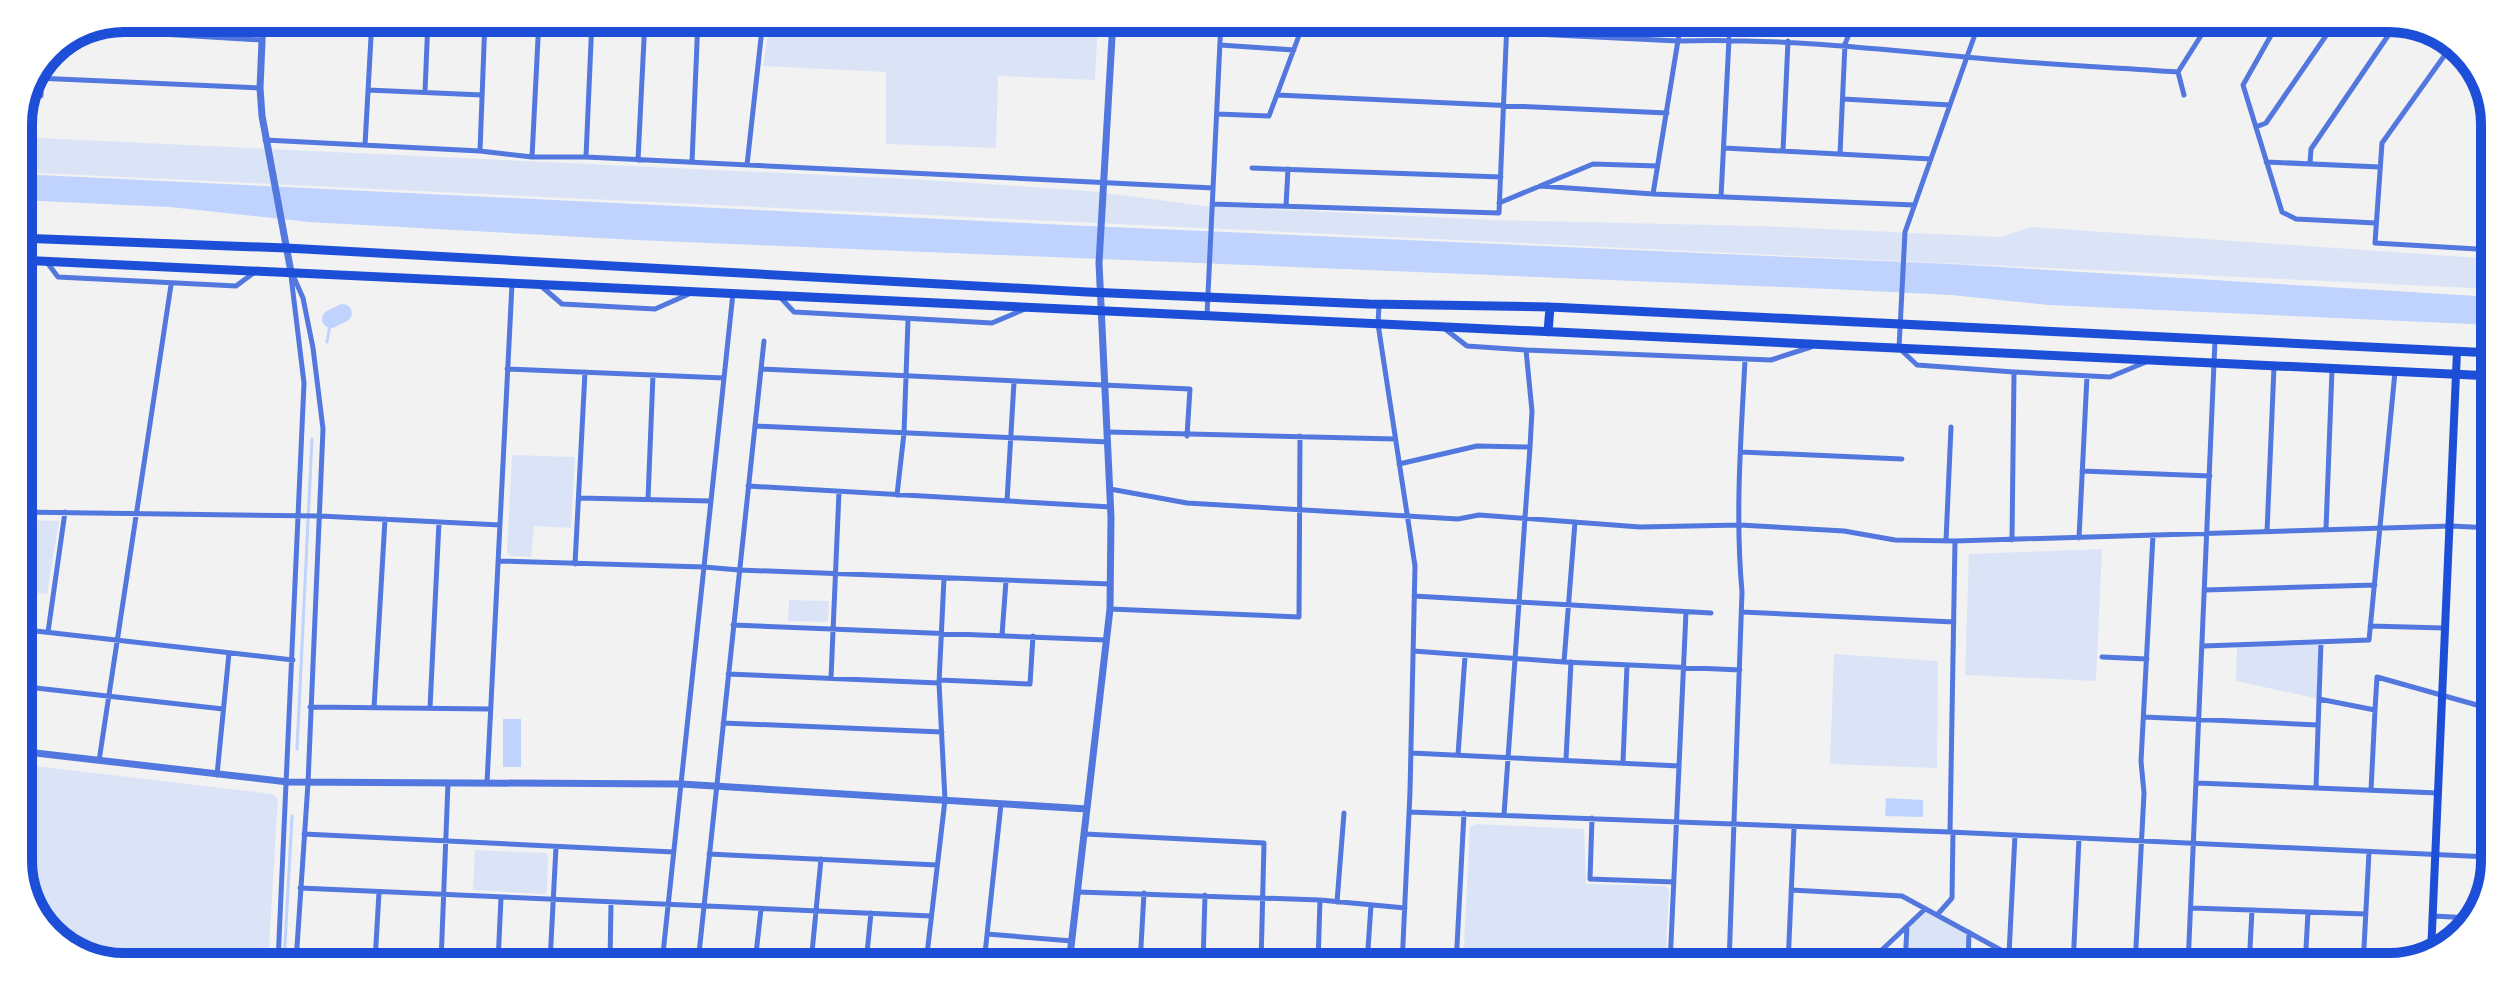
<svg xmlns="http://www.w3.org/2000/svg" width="2513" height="985" viewBox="0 0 2513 985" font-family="Inter,sans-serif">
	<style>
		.green { fill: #dbe4f7 }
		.water { fill: #bfd3fe }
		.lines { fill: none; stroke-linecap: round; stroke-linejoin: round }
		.stream { stroke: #bfd3fe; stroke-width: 3 }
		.river { stroke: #bfd3fe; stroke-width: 18 }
		.minor { stroke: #5277de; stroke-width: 5 }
		.tertiary { stroke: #5277de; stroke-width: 7 }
		.primary { stroke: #1d4ed8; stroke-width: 8 }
		.trunk { stroke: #1d4ed8; stroke-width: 9 }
		.rim { fill: none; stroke: #1d4ed8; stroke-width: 10 }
	</style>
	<rect width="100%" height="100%" fill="#f2f2f2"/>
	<path class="green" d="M770 20H1098L1095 80 998 76 996 148 886 144V72L763 66Z
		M18 137 929 180 1089 191 1206 206 1493 220 1760 226 2001 237 2031 227 2494 259V289L18 172Z
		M512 455 575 457 571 528 534 526 531 557 510 556 507 552Z
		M18 520 59 521 47 594 18 590Z
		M2102 549 2096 681 1965 675 1969 554Z
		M789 600 829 601 828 620 825 622 788 621Z
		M2321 642 2319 699 2236 681 2237 645Z
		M1834 654 1938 661 1937 768 1830 764Z
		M18 764 272 794 278 799 268 962 90 961 40 925 18 868Z
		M1476 824 1584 829 1586 884 1665 886 1669 890 1665 965H1463L1470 827Z
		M475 850 546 853 548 856 547 890 545 894 473 890Z
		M1926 908 1969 932 1968 963 1906 960 1907 925Z"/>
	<path class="water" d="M18 174 1065 225 1951 264 2493 297V325L2049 305 1951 295 1831 289 636 240 309 222 170 207 18 200Z
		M503 719H521V767H503Z
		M1886 798 1923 800V817L1885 816Z"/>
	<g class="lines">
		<path class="stream" d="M327 342 331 319
			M297 749 312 439
			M284 962 292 816"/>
		<path class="river" d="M331 319 343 313"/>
		<path class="minor" d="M1303 23 1678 41C1775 38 1869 48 1965 57 2036 64 2107 67 2178 72L2209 23
			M1979 23 1905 232 1899 348 1917 365 2014 372 2110 377 2146 362
			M2278 23 2243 85 2282 212 2296 219 2376 223
			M94 30 261 40
			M156 34V18
			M1220 45 1294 50
			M2452 45 2382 143 2375 243 2494 250
			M2178 72 2184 95
			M36 78 260 88
			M368 90 482 95
			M425 92 428 19
			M1277 95 1667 113
			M41 96 42 65
			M1843 99 1950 105
			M1217 114 1269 116 1304 22
			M2256 127 2266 123 2334 24
			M265 140 480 151 532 157H586L1213 188
			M365 145 372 19
			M1724 148 1931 159
			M480 151 485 19
			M1783 151 1788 41
			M1840 154 1845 44 1854 22
			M532 157 539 19
			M586 157 592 19
			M638 160 645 19
			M692 162 698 19
			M2266 162 2380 167
			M2310 163 2311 149 2396 24
			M747 165 763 20
			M1252 168 1501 177
			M1540 186 1653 194 1914 205
			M1653 194 1681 22
			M1721 197 1729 39
			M1499 203 1593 164 1658 166
			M1212 204 1499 213 1507 21
			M1286 206 1288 169
			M46 261 58 277 236 286 255 272
			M292 273 303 298 313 348 323 429 308 783 296 962
			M541 286 562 304 655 309 689 294
			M780 297 794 312 992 323 1025 309
			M1379 305 1378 324 1415 566 1410 792 1402 965
			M1207 315 1221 21
			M1445 329 1467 346 1526 350 1771 360 1811 347
			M1526 350 1532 411 1530 447
			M507 369 724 378
			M761 369 1190 389 1187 436
			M755 426 1108 442
			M1108 432 1395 439
			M1741 452 1902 459
			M1399 464 1477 446 1530 447 1504 815
			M2082 471 2210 476
			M748 486 1111 507
			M1110 489 1187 503 1458 519 1479 515 1640 527 1740 525 1844 531 1895 540 1955 541 2451 526 2492 528
			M897 495 904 433 908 320
			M579 498 711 501
			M648 499 653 375
			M1007 501 1014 382
			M18 512 320 516 500 525
			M2326 529 2332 370
			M2267 532 2274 367
			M2079 538 2087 376
			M2012 540 2014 373
			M1946 541 1951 427
			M498 561 704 567 739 570 1111 584
			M575 564 585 372
			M2205 590 2375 585
			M1414 596 1711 613
			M1110 609 1299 617 1300 436
			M1742 612 1954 622
			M733 625 1106 640
			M2370 626 2444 628
			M18 629 293 660
			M48 632 65 512
			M1002 635 1006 581
			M2321 642 2319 699 2375 710 2377 677 2491 709
			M2203 646 2369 640 2395 372
			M1413 651 1564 662 1740 670
			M2102 657 2147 659
			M1564 662 1575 522
			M728 674 939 683
			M831 678 839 492
			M940 680 1030 684 1033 636
			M18 686 223 709
			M310 707 490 709
			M374 708 385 519
			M430 708 439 522
			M2144 717 2318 725
			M723 723 942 732
			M1411 753 1679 766
			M1458 755 1465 656
			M1566 759 1571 662
			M99 761 171 285
			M1623 762 1627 665
			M217 775 229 653
			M487 783 512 284
			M2197 783 2438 793
			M2316 788 2319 699
			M2371 790 2375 710
			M1409 812 1950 832 2489 857
			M1592 818 1590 879 1674 882
			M1950 832 1955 541
			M304 834 674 852
			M1085 834 1264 843 1261 964
			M709 854 937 865
			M300 888 931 916
			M1791 890 1902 896 2030 966
			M1078 892 1320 900 1405 908
			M1337 902 1344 813
			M2191 908 2366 914
			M1937 915 1952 898 1953 832
			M2433 916 2472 918
			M987 934 1072 941
			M2009 954 2015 835
			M278 962 304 383 291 276
			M375 962 379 892
			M441 962 448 783
			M498 962 501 898
			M550 962 556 847
			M610 963 611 903
			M662 963 733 293
			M698 963 764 341
			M755 963 761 909
			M811 963 821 859
			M866 963 871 913
			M926 963 945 800 939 683 944 578
			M984 963 1001 804
			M1261 963 1291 964
			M1140 964 1144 893
			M1203 964 1205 895
			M1318 964 1320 900
			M1367 964 1371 905
			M1456 965 1464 813
			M1670 965 1686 612
			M1729 965 1742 592C1735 515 1741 437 1745 360
			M1788 965 1794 828
			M1865 966 1925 909
			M1905 966 1907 926
			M1968 966 1969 932
			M2073 966 2079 838
			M2135 966 2144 793 2141 761 2153 535
			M2188 966 2215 340
			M2249 967 2252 910
			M2305 967 2308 912
			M2363 967 2369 852"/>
		<path class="tertiary" d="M263 18 260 88 262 116 291 272
			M18 751 288 782 681 784 1087 809
			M1069 964 1110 609 1111 517 1099 263 1113 20"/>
		<path class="primary" d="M2431 954 2457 351"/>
		<path class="trunk" d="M18 238 286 248 1087 292 1369 304 1550 307 2493 353
			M18 260 2493 376
			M1548 332 1550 307"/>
	</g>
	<path d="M0 0H2513V985H0ZM124 32H2389A92 92 0 0 1 2481 124V861A92 92 0 0 1 2389 953H124A92 92 0 0 1 32 861V124A92 92 0 0 1 124 32Z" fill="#fff" fill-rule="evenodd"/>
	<path class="rim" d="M124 32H2389A92 92 0 0 1 2481 124V861A92 92 0 0 1 2389 953H124A92 92 0 0 1 32 861V124A92 92 0 0 1 124 32Z"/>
</svg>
